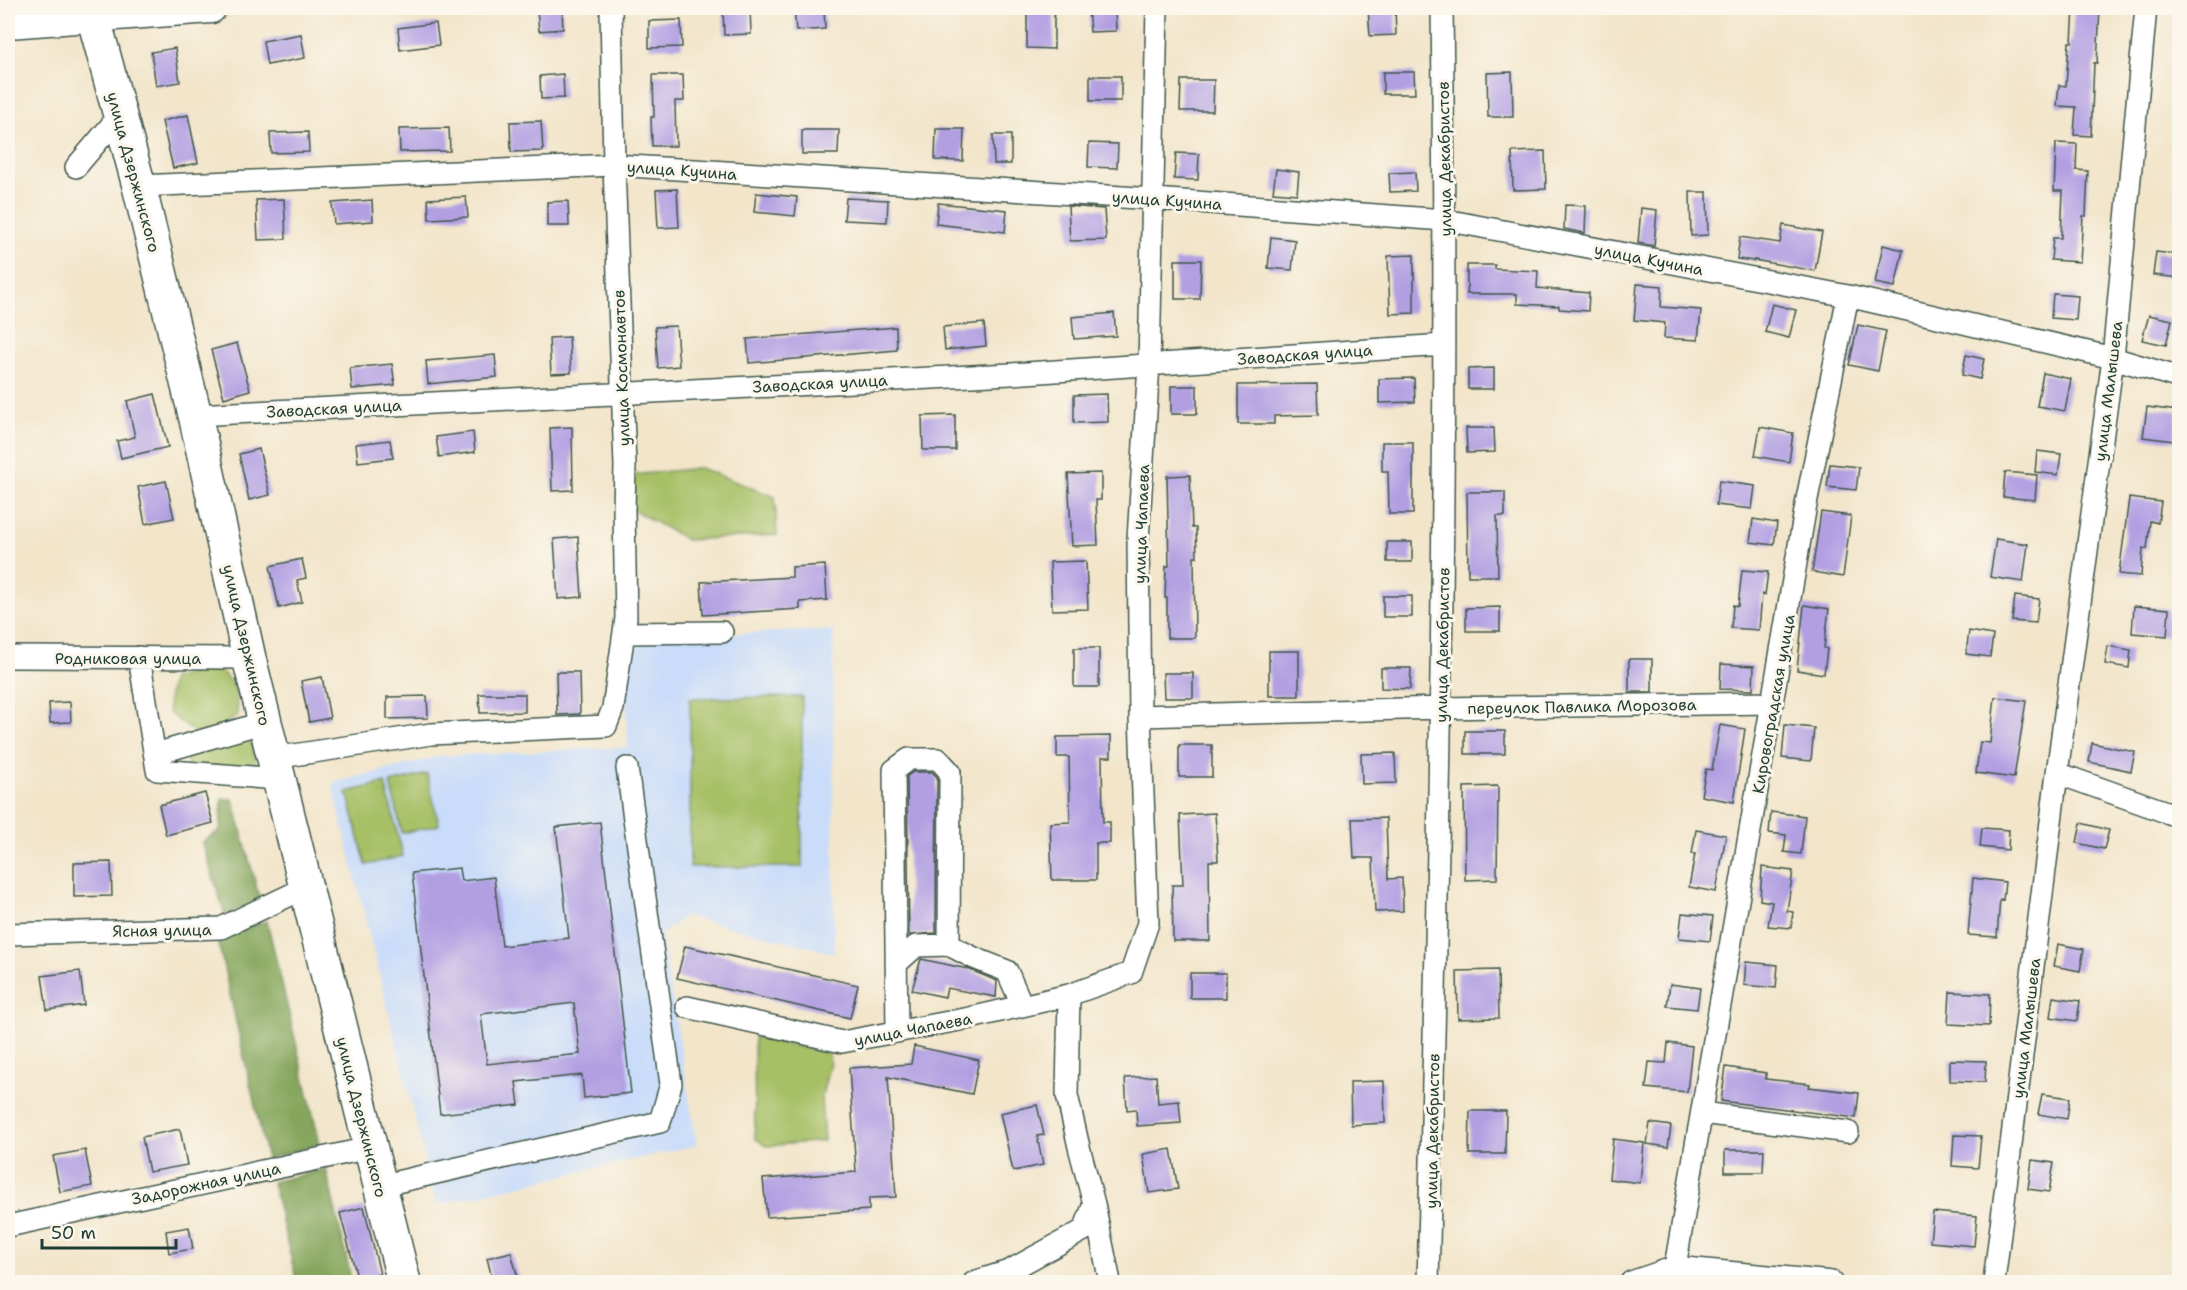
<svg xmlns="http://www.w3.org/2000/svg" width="2187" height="1290" viewBox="0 0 2187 1290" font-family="'Shantell Sans',sans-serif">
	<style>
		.built { fill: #c9dcf9 }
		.green { fill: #a7c066; stroke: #637e4d; stroke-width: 1.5 }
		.forest { fill: #85a65b; stroke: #527248; stroke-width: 1.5 }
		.building { fill: #b19fe2; fill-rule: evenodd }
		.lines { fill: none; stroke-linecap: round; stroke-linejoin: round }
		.street-casing { stroke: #3f564a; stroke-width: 24 }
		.secondary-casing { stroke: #3f564a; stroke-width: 33 }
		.primary-casing { stroke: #3f564a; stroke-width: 36 }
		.street { stroke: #fff; stroke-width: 21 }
		.secondary { stroke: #fff; stroke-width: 30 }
		.primary { stroke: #fff; stroke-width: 33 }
		.labels { text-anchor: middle; stroke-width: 6; stroke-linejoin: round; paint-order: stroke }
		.street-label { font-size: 16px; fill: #1f3d34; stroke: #fbf7ec }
	</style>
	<rect width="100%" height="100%" fill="#fbf7ec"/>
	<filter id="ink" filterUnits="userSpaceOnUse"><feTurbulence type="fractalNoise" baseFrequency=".0167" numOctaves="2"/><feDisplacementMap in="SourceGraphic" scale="12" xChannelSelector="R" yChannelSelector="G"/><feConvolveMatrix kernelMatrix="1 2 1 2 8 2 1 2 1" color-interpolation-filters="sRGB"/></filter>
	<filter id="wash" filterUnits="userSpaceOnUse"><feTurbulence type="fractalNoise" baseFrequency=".008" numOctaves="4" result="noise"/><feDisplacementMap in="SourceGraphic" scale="24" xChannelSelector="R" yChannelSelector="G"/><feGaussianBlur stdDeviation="1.35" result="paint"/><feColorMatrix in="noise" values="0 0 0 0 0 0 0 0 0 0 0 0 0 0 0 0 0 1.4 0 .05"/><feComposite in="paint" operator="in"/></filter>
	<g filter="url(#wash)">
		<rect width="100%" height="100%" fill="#f2e5ca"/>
		<path class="built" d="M833 630 834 953 685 916 661 934 697 1145 436 1205 332 783 442 756 628 747 623 638Z"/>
		<path class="green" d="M700 468 775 497 777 535 687 540 632 509V475Z
			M220 670 235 687 238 715 219 729 195 733 169 713 168 700 172 679 196 672Z
			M802 697V867H690V698Z
			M250 737 257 769 188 766 186 755Z
			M427 774 439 825 402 833 390 783Z
			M385 783 403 856 366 865 347 792Z
			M754 1037 829 1053 830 1063 821 1099 824 1141 766 1146 755 1138Z"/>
		<path class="forest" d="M222 799H233L260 900 225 915 202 842 220 831Z
			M267 921 320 1144 267 1159 217 937Z
			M326 1169 352 1282H297L272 1182Z"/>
		<g id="blocks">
			<path class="building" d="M562 8 563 29 539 31 537 9Z
				M723 8H750L751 34 724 35Z
				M794 8H824L825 29 796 31Z
				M1088 8H1115L1116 31 1090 32Z
				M1368 8H1395L1396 35 1370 36Z
				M2074 8H2100L2097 63H2094L2091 136 2074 135 2076 107 2057 106 2059 85 2066 86 2069 42H2072Z
				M1027 12H1054V49L1027 48Z
				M681 20 682 47 649 48V21Z
				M436 23 439 45 400 50 398 28Z
				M301 34 305 58 267 65 263 41Z
				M175 48 180 82 156 86 151 52Z
				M1383 72H1414L1415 94H1383Z
				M1512 72 1513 117H1488L1487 73Z
				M563 74 564 98 541 99 540 76Z
				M653 75H683L684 101H675L676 146H652L651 117H654Z
				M1090 76H1121V101H1090Z
				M1181 80H1214L1213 111H1180Z
				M188 115 198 163 173 168 162 121Z
				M541 121 543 151 511 152 510 122Z
				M449 128 450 151 400 152 399 129Z
				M936 129H964L963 161 935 160Z
				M802 130H839L838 154H802Z
				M308 132 309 152 271 153 270 133Z
				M993 135H1011V164H994Z
				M1089 143 1118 144 1117 168 1088 167Z
				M2056 143 2077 144 2076 170 2088 171 2086 216H2083L2080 262 2051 260 2053 238H2061L2063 191H2054Z
				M1545 151 1546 189 1513 190 1512 152Z
				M1176 153 1199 154 1198 180 1174 179Z
				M1276 169 1299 172 1297 194 1273 192Z
				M1415 172 1416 191 1390 192 1389 173Z
				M677 189 679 227 658 228 656 190Z
				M1690 192H1707L1708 235 1691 236Z
				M756 193 797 197 795 216 754 212Z
				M466 197 468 217 429 219 428 199Z
				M846 198 888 200 887 222 844 220Z
				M284 199 286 239 258 240 256 200Z
				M372 200 373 221 334 224 332 203Z
				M568 201 569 226H547V202Z
				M938 203 1007 210 1005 232 936 224Z
				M1565 205 1586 206 1585 233 1564 229Z
				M1068 206 1104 209 1106 240 1070 241Z
				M1641 208 1657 210 1654 246 1638 243Z
				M1783 225 1822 232 1815 271 1754 260V261L1737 259 1740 237 1780 243Z
				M1271 237 1295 240 1292 270 1268 268Z
				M1883 245 1903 250 1895 287 1875 283Z
				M2156 252 2180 255V278L2153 275Z
				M1414 255V313L1390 314 1388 256Z
				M1175 260H1201L1200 299H1175Z
				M1467 265H1495V269L1538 271 1537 288 1589 293 1588 311 1559 309V306L1517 304V294H1467Z
				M1637 284 1662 286 1661 307 1701 310 1698 340 1664 338 1665 323 1634 320Z
				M2053 294 2078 296 2076 320 2051 318Z
				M1772 304 1796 310 1789 338 1765 332Z
				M1114 313 1116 336 1074 339 1072 317Z
				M2149 315 2172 320 2166 345 2142 340Z
				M984 323 986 346 945 350 943 327Z
				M1858 325 1886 331 1878 371 1849 365Z
				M676 326 679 366 658 368 655 327Z
				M896 327 897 350 749 363 747 339Z
				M569 337 571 373 551 374 549 338Z
				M237 343 250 390 224 398 211 350Z
				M495 355 497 377 428 384 426 361Z
				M1966 355 1984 359 1980 379 1962 375Z
				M392 364 395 385 352 389 350 368Z
				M1494 368V389H1468V369Z
				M2043 373 2071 379 2065 411 2037 406Z
				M1414 378 1415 402 1379 403V379Z
				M1317 384 1318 415 1274 416V424H1238V385Z
				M1171 386H1197V414H1171Z
				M155 394 168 447 121 458 117 441 135 437 127 401Z
				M1107 394 1108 422 1074 423V395Z
				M2147 407 2178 411 2174 441 2143 437Z
				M955 415V450H923L922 416Z
				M572 427 573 490 552 491 550 428Z
				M1760 427 1793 433 1789 462 1755 456Z
				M1466 428H1494L1495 452 1467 453Z
				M473 432 475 452 439 457 436 437Z
				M390 440 393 458 358 462 356 444Z
				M1382 442H1413V514H1389L1388 471H1382Z
				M259 449 270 495 249 500 239 454Z
				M2037 451 2061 454 2058 475 2035 472Z
				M1830 464 1859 467 1856 490 1827 487Z
				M2005 472 2037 475 2035 500 2003 497Z
				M1101 473V500H1096L1098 545 1072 546 1068 474Z
				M1190 475 1192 528H1196L1197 557H1194L1195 638H1167V598H1165L1166 566H1169L1167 476Z
				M166 481 174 518 145 524 138 487Z
				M1719 481 1755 486 1752 509 1716 505Z
				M1467 492H1505V516H1497L1498 576H1468Z
				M2129 498 2161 502 2158 523 2150 521 2147 549 2143 548 2141 576 2119 574Z
				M1821 512 1851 516 1843 577 1812 572Z
				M1753 519 1777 523 1774 545 1750 542Z
				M578 537 582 597 558 599 554 539Z
				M1996 539 2028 544 2023 582 1990 577Z
				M1387 542H1412V562H1387Z
				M302 559 306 578 297 580 302 602 279 608 270 566Z
				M1086 561 1088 609 1052 610 1050 562Z
				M825 565 827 600 800 602V609L703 615 701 582 792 577V567Z
				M1742 570 1768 572 1765 595 1762 594 1759 630 1731 628 1733 605 1738 606Z
				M1383 596H1412V617H1383Z
				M2015 596 2039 599 2036 623 2012 621Z
				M1804 605 1829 609 1824 648 1827 649 1824 674 1797 670Z
				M2134 606 2169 609 2167 636 2132 633Z
				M1500 607V631H1466V608Z
				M1969 631 1993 635 1990 657 1966 654Z
				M2108 646 2131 650 2129 668 2105 664Z
				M1074 648H1099V687H1074Z
				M1269 651H1299V696H1269Z
				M1629 659H1652V692H1629Z
				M1721 664 1754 666 1753 690 1720 689Z
				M1381 668H1411L1410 689 1381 688Z
				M556 672H579L580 714 557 715Z
				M1163 673H1193V698H1164Z
				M322 677 330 718 309 722 301 681Z
				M479 694H525V712L480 713Z
				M427 696 428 718 387 719V697Z
				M1995 697 2026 701 2014 778 1976 773 1980 742 1990 743Z
				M70 702 71 722 50 723 49 703Z
				M1720 725 1745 729 1734 802 1701 796 1706 769 1712 770Z
				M1785 725 1814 728 1811 761 1782 758Z
				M1465 731H1505V754H1465Z
				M1111 736V757H1102L1103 822H1110V843H1096V880H1052L1050 823 1070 822 1069 757H1057V737Z
				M2092 743 2135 752 2131 771 2089 762Z
				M1179 745H1212V777H1179Z
				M1395 753 1396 783 1362 784 1361 754Z
				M913 772H932L937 777 936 919V933L912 935H909L907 776Z
				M1498 786 1497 879 1465 880 1464 787Z
				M205 793 213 823 166 835 159 805Z
				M1771 812 1805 816 1801 854 1784 852 1786 835 1769 833Z
				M1215 813 1218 861H1209L1210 941H1173L1172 885H1183L1180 815Z
				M1386 818 1388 879 1402 878 1403 911 1375 912 1373 858H1354L1352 819Z
				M600 822 631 1093 584 1098 582 1075 516 1082 519 1105 440 1114 412 873 459 868 461 881 494 877 502 946 569 938 556 827ZM574 1003 580 1054 487 1064 481 1014Z
				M2081 823 2109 830 2104 849 2077 843Z
				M1982 828 2009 830 2008 850 1980 847Z
				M1696 830 1726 835 1716 892 1689 887 1695 854H1692Z
				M111 862 112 896 74 897V863Z
				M1762 867 1793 871 1787 911 1793 912 1791 928 1768 926 1772 902 1760 900Z
				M1973 878 2005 882 2003 900 2000 899 1997 937 1968 935Z
				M1682 913 1713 916 1710 941 1679 938Z
				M2058 944 2084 949 2080 971 2054 966Z
				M685 946 858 985 850 1018 677 978Z
				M921 959 968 969 997 981 996 997 947 988 945 997 912 990Z
				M1746 962 1778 965 1776 988 1744 985Z
				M1498 970 1499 1018 1458 1019 1457 971Z
				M80 971 84 1005 47 1010 42 976Z
				M1190 973H1226V998H1190Z
				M1670 984 1700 988 1697 1009 1667 1006Z
				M1950 992 1990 994 1989 1026 1948 1024Z
				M2053 997 2080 1001 2077 1021 2050 1017Z
				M1668 1043 1692 1046 1687 1092 1646 1088 1649 1062 1666 1063Z
				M914 1046 979 1060 972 1094 888 1077 896 1197 869 1198V1210L767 1217 763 1179 856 1172 849 1068 911 1064Z
				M1950 1060 1986 1061 1985 1082 1950 1081Z
				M1726 1067 1766 1073V1079L1810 1084 1809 1087 1859 1093 1856 1118 1721 1101Z
				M1156 1076 1158 1103 1179 1101 1181 1123 1137 1126 1136 1109 1127 1110 1125 1078Z
				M1384 1081 1385 1123 1351 1125 1350 1082Z
				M2042 1094 2070 1098 2067 1119 2038 1114Z
				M1037 1105 1044 1135 1037 1136 1043 1165 1013 1171 1000 1113Z
				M1470 1111H1506L1505 1154H1469Z
				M1650 1123 1671 1126 1668 1147 1647 1144Z
				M180 1129 187 1165 149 1172 142 1137Z
				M1954 1135 1981 1136 1978 1168 1952 1166Z
				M1613 1139 1644 1143 1640 1183 1609 1179Z
				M1171 1149 1178 1189 1149 1193 1143 1154Z
				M85 1150 92 1186 60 1192 53 1156Z
				M1725 1150H1764L1763 1172H1725Z
				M2032 1160 2054 1163 2049 1192 2028 1189Z
				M364 1207 380 1274 357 1277 340 1213Z
				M1933 1212 1977 1216 1974 1246 1930 1242Z
				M189 1227 193 1249 169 1253 166 1231Z
				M511 1252 519 1282H493L487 1258Z"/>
		</g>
	</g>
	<g filter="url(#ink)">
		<use href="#blocks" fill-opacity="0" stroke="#3f564a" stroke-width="1.5"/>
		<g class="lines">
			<g class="street-casing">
				<path id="street" d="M76 167 120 115
					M139 186 614 165 1154 199 1445 220 1848 296 2113 358 2180 378
					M195 415 1011 374 1444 345
					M624 633 722 632
					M8 657 249 658
					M139 657 157 770 279 779
					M1140 716 1441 708 1773 703
					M155 754 265 722
					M274 758 431 734 606 726 613 708 626 618 624 511 625 466 614 165 611 8
					M2057 773 2180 817
					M8 934 221 928 307 887
					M896 964 916 946 949 945 974 958 1007 971 1022 1005
					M687 1007 842 1042 970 1018 1069 995 1131 973 1148 923 1140 716 1138 539 1149 364 1157 8
					M897 1032 894 770 909 759H938L950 772 949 945
					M1702 1113 1848 1132
					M379 1186 660 1122 671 1084 627 768
					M1094 1204 1110 1282
					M8 1226 369 1148
					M974 1282 1009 1271 1084 1230 1094 1204 1079 1147 1067 1095 1069 995
					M1428 1282C1439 858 1448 433 1442 8
					M1631 1282 1675 1267 1832 1282
					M1681 1282 1675 1267 1807 499 1848 296
					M1994 1282 2057 773 2113 358 2146 8"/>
			</g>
			<g class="secondary-casing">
				<path id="secondary" d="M8 23 211 8"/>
			</g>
			<g class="primary-casing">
				<path id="primary" d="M91 8 139 186 195 415 249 658 404 1282"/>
			</g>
			<use href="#street" class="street"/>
			<use href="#secondary" class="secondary"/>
			<use href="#primary" class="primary"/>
		</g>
	</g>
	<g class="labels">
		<g class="street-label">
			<text transform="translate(1444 159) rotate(-91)" y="6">улица Декабристов</text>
			<text transform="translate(682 170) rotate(4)" y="6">улица Кучина</text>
			<text transform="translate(134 172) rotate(75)" y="6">улица Дзержинского</text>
			<text transform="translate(1167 200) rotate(4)" y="6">улица Кучина</text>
			<text transform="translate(1649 259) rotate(11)" y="6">улица Кучина</text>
			<text transform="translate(1305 354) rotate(-4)" y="6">Заводская улица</text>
			<text transform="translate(621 368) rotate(-92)" y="6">улица Космонавтов</text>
			<text transform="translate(820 383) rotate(-3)" y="6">Заводская улица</text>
			<text transform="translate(2108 391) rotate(-83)" y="6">улица Малышева</text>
			<text transform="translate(334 408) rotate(-3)" y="6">Заводская улица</text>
			<text transform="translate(1141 524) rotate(-88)" y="6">улица Чапаева</text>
			<text transform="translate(247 645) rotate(77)" y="6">улица Дзержинского</text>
			<text transform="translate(1442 645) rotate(-89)" y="6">улица Декабристов</text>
			<text x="128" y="664">Родниковая улица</text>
			<text transform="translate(1773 704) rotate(-80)" y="6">Кировоградская улица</text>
			<text transform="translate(1582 706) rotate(-1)" y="6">переулок Павлика Морозова</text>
			<text transform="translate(162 930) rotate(-1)" y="6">Ясная улица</text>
			<text transform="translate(2026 1028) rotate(-83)" y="6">улица Малышева</text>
			<text transform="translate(913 1029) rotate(-11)" y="6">улица Чапаева</text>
			<text transform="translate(362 1117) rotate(76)" y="6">улица Дзержинского</text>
			<text transform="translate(1432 1131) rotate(-89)" y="6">улица Декабристов</text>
			<text transform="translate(206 1183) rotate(-12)" y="6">Задорожная улица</text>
		</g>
	</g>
	<rect width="2187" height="1290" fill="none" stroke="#fbf7ec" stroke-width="30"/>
	<path d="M42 1239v9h134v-9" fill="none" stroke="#1f3d34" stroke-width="3"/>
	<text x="51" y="1239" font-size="18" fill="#1f3d34" stroke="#fbf7ec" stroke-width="4.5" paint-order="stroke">50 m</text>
</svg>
